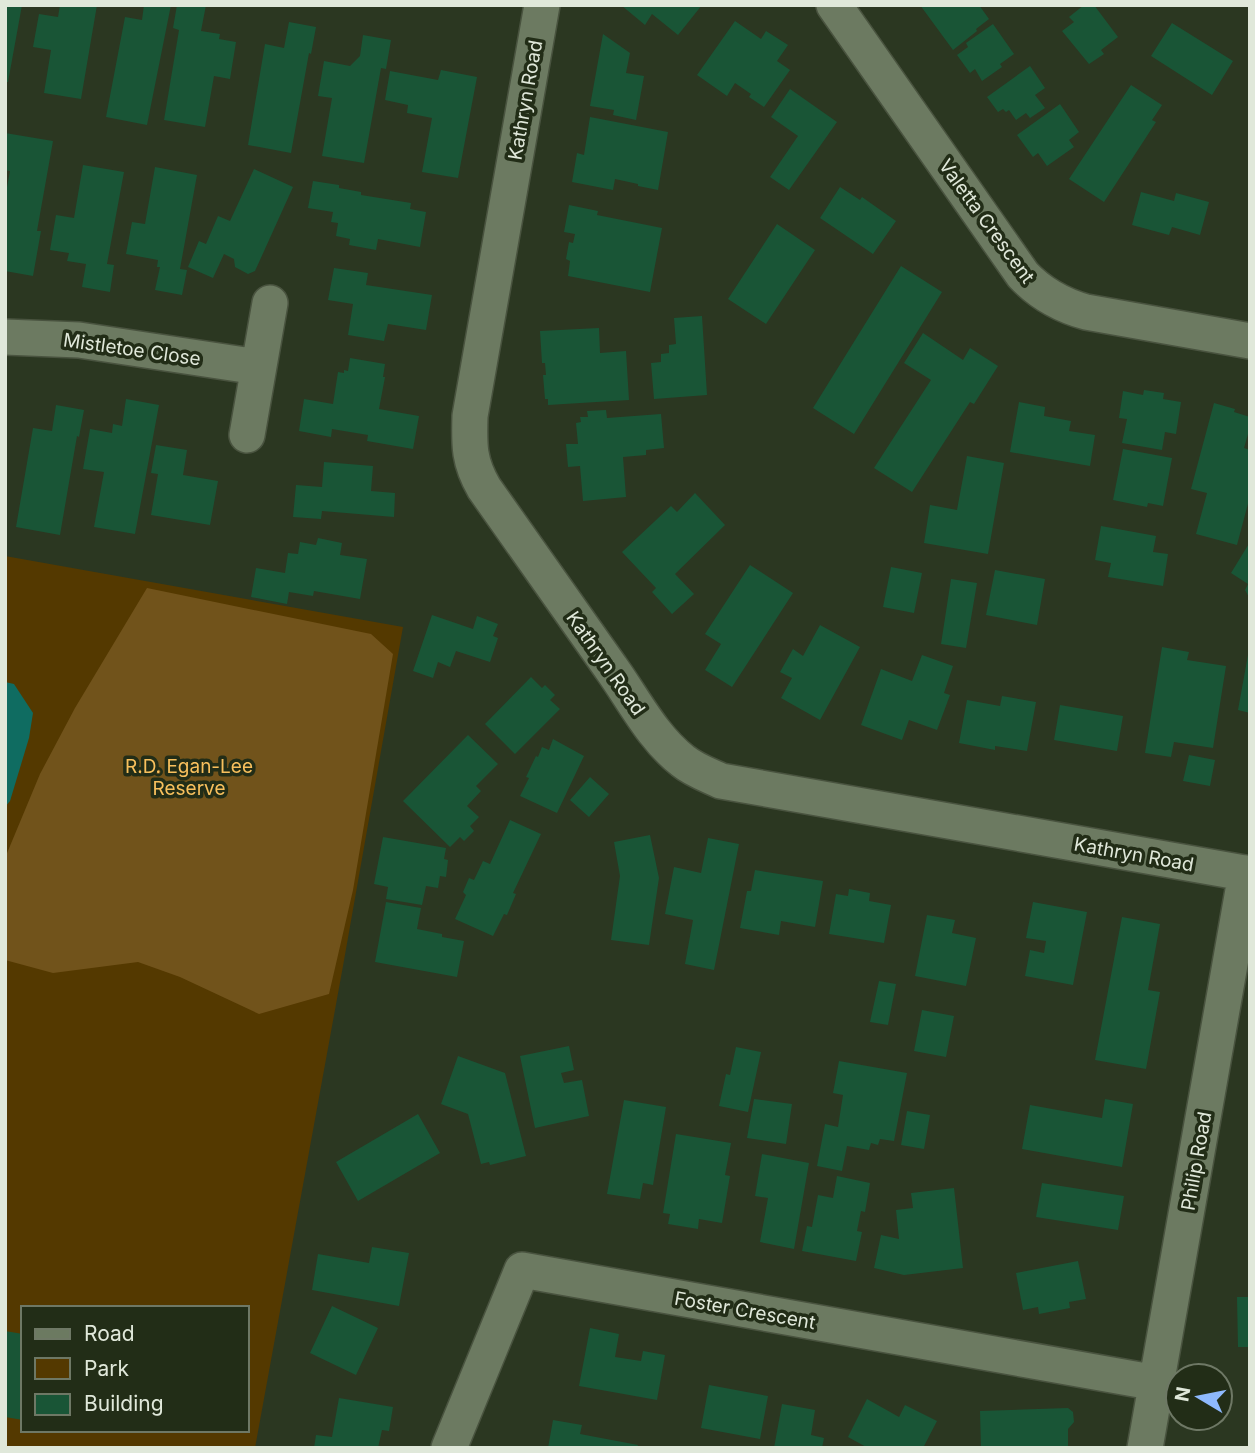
<svg xmlns="http://www.w3.org/2000/svg" width="1255" height="1453" viewBox="0 0 1255 1453" font-family="Inter,sans-serif">
	<style>
		.green { fill: #543900; fill-rule: evenodd }
		.forest { fill: #71531b }
		.water { fill: #0f6c61 }
		.building { fill: #195536 }
		.lines { fill: none; stroke-linecap: round; stroke-linejoin: round }
		.minor-casing { stroke: #49533f; stroke-width: 38 }
		.minor { stroke: #6c7a61; stroke-width: 35 }
		.labels { text-anchor: middle; stroke-width: 7; stroke-linejoin: round; paint-order: stroke }
		.street-label { font-size: 19px; fill: #e0e8da; stroke: #222d17 }
		.park-label { font-size: 19px; fill: #f8c05d; stroke: #222d17 }
	</style>
	<rect width="100%" height="100%" fill="#2b3721"/>
	<path class="green" d="M5 556 403 627 343 966 255 1448H5ZM23 1308H247V1430H23Z"/>
	<path class="forest" d="M147 588 371 634 393 654 353 890 329 994 259 1014 180 977 138 962 53 973 5 960V858L40 774 75 708Z"/>
	<path class="water" d="M5 682 14 684 33 713 29 738 10 801 5 807Z"/>
	<path class="building" d="M5 5H22L8 82H5Z
		M60 5H97L81 99 44 93 51 50 33 47 39 14 58 17Z
		M144 5H171L147 125 106 117 125 17 142 20Z
		M177 5H206L201 31 220 34 219 39 236 42 230 79 214 76 205 127 164 120 179 30 173 28Z
		M621 5H702L678 35 652 14 645 25Z
		M920 5 970 6 979 5 989 19 976 29 977 31 953 50Z
		M1084 5H1094L1118 37 1101 50 1104 54 1089 64 1062 31 1074 22 1069 17Z
		M735 21 761 39 766 31 788 45 777 61 790 70 764 107 749 97 751 94 735 83 727 96 697 75Z
		M289 22 316 27 311 54 309 53 291 153 248 145 265 44 284 48Z
		M1172 23 1233 61 1212 95 1151 56Z
		M993 24 1014 54 1000 64 1002 67 982 81 975 69 970 73 957 55 968 47 966 43Z
		M603 34 630 53 626 73 644 76 636 120 613 115 614 110 590 106Z
		M363 35 391 40 386 69 381 68 364 163 322 156 332 98 318 96 324 61 350 66 360 56Z
		M1030 66 1045 88 1035 95 1045 108 1030 118 1026 113 1016 120 1009 110 1006 112 1003 109 998 112 987 97Z
		M441 70 477 77 458 178 422 172 432 118 407 113 408 105 385 100 390 71 438 80Z
		M1131 85 1162 105 1152 120 1156 122 1104 202 1069 179Z
		M790 89 837 122 789 190 770 177 798 136 771 117Z
		M1060 104 1079 132 1069 140 1074 147 1047 166 1038 153 1033 157 1017 135Z
		M590 117 668 132 658 190 638 186V184L615 179 613 190 572 182 577 153 584 155Z
		M5 133 53 141 37 231H41L33 276 5 271V198L10 171 5 170Z
		M83 165 124 172 107 264 114 265 110 292 82 287 86 264 67 261 69 253 50 250 56 215 74 218Z
		M155 167 197 175 180 269 187 270 182 295 155 290 160 267H157L158 260 126 254 132 222 145 224Z
		M254 169 293 187 255 271 248 274 235 267 234 259 224 254 213 278 188 267 199 241 206 244 218 216 230 221Z
		M313 181 339 185V188L361 192V195L411 203 410 209 426 212 420 247 378 239 376 250 349 245 350 239 336 236 338 223 331 222 333 212 308 208Z
		M840 187 860 200 862 197 896 221 873 254 820 218Z
		M1141 192 1174 201 1176 193 1209 202 1200 235 1172 227 1169 235 1132 225Z
		M569 205 598 211 597 215 662 228 650 292 568 276 570 261 566 259 569 242 573 243 575 234 564 232Z
		M777 224 815 250 766 324 728 299Z
		M901 266 942 292 854 434 813 408Z
		M334 268 368 273 366 285 432 295 426 330 388 324 384 341 348 335 353 304 328 300Z
		M702 316 707 395 654 399 651 363 661 362V354L669 353V345L676 344 674 318Z
		M599 328 600 353 626 351 629 400 548 405V399H545L543 375H546L545 363H542L540 331Z
		M923 333 963 360 970 348 998 366 974 404 970 402 912 492 874 468 931 380 904 363Z
		M350 358 385 364 383 377H385L379 409 419 416 413 449 367 441 368 435 332 429 331 437 299 431 304 399 333 404 338 372 344 373V370L348 371Z
		M1144 390 1164 393 1163 399 1181 402 1176 434 1165 432 1162 450 1122 443 1127 419 1119 418 1123 391 1143 395Z
		M126 399 159 405 135 534 94 527 104 472 83 469 90 429 112 433 113 424 122 426Z
		M1019 402 1045 407 1044 416 1071 421 1069 431 1095 435 1090 466 1010 452Z
		M1214 403 1235 409 1234 412 1250 417V427L1244 448 1250 450V496L1237 545 1196 534 1207 493 1191 489Z
		M56 405 84 410 79 437 77 436 60 535 16 527 33 428 52 431Z
		M606 410 607 418 661 414 664 448 646 450V455L623 457 626 497 583 501 580 466 568 467 566 444H578L576 423 581 422 580 417H588L587 411Z
		M156 445 187 450 183 475 218 481 210 525 151 515 158 474 151 473Z
		M1123 449 1172 458 1163 506 1148 503 1147 507 1113 500Z
		M967 456 1004 463 988 554 924 543 930 505 957 510Z
		M324 462 373 466 371 491 395 493 394 517 322 511 321 519 293 517 296 485 322 487Z
		M695 493 725 525 675 574 694 594 672 614 652 592 656 588 622 552 671 506 677 512Z
		M1101 526 1156 536 1153 552 1168 554 1163 586 1108 577 1111 563 1095 560Z
		M318 538 342 543 340 555 367 559 360 599 314 591 313 596 289 592 287 604 251 597 256 568 285 573 288 553 298 554 300 542 316 545Z
		M1250 542V599L1245 590 1248 584 1231 573Z
		M750 565 793 593 732 687 705 670 721 644 705 634Z
		M891 567 922 573 914 613 883 607Z
		M995 570 1045 579 1037 625 986 615Z
		M951 579 977 583 966 648 941 644Z
		M432 615 473 629 477 616 498 624 493 636 498 638 490 662 456 651 450 667 438 662 433 678 413 671Z
		M820 625 860 647 820 720 781 698 792 678 780 672 793 649 803 656Z
		M1162 647 1189 652 1187 660 1226 666 1213 748 1174 742 1171 757 1145 753Z
		M922 655 953 666 944 693 950 695 937 730 909 720 902 740 861 725 881 669 912 681Z
		M1248 655 1250 656V713L1238 710Z
		M531 677 542 688 545 685 555 695 550 700 560 709 515 754 485 724Z
		M1002 696 1036 702 1027 751 995 746V750L959 743 967 700 1000 706Z
		M1060 705 1123 716 1117 751 1054 740Z
		M468 735 498 764 476 786 481 791 467 806 479 817 470 826 474 831 464 841 460 837 450 847 403 801Z
		M553 739 584 756 557 813 520 796 529 778 526 777 536 756 538 757 542 747 549 750Z
		M1189 755 1215 760 1210 786 1183 781Z
		M590 777 609 794 589 817 570 800Z
		M510 820 541 834 513 893 516 894 507 915 504 914 493 936 455 919 466 895 463 892 469 878 474 880 483 861 490 864Z
		M650 835 659 878 649 945 611 940 620 876 614 842Z
		M383 837 446 848 444 859 448 860 446 877 440 876 438 888 426 886 422 905 386 899 388 887 374 884Z
		M708 838 739 844 714 970 685 964 693 920 665 914 674 867 701 873Z
		M755 870 823 881 815 927 781 921 779 935 740 928 747 891H751Z
		M849 889 870 893 869 901 891 905 884 943 829 934 836 894 848 896Z
		M386 902 421 908 417 929 442 934V937L464 941 457 977 375 962Z
		M1033 902 1087 912 1073 985 1025 976 1030 950 1044 953 1046 941 1026 938Z
		M927 915 955 920 952 933 976 938 966 986 915 976Z
		M1122 917 1160 924 1148 990 1160 992 1146 1069 1095 1060Z
		M879 981 896 984 888 1025 870 1022Z
		M922 1010 954 1016 946 1057 914 1051Z
		M569 1046 574 1070 561 1073 564 1083 582 1080 589 1116 535 1128 520 1056Z
		M736 1047 761 1052 748 1112 719 1106 726 1074 730 1075Z
		M458 1056 505 1073 526 1156 490 1165 489 1162 481 1164 468 1114 441 1104Z
		M839 1061 907 1073 894 1141 880 1139 878 1145 871 1143 869 1150 847 1146 842 1171 817 1166 825 1124 838 1127 843 1095 833 1093Z
		M754 1099 792 1104 786 1144 747 1138Z
		M1105 1099 1133 1104 1122 1167 1022 1149 1030 1105 1102 1118Z
		M624 1100 666 1107 653 1185 643 1183 640 1199 607 1194Z
		M907 1111 930 1115 924 1149 901 1145Z
		M418 1114 440 1153 358 1201 336 1162Z
		M676 1134 731 1143 725 1175 730 1176 722 1223 699 1219 698 1229 668 1224 670 1214 663 1213Z
		M762 1154 809 1163 794 1249 760 1242 768 1198 755 1196Z
		M837 1176 870 1183 865 1212 861 1211 857 1231 862 1232 856 1261 802 1251 807 1226 812 1227 818 1195 833 1198Z
		M1042 1183 1124 1196 1118 1230 1036 1217Z
		M954 1188 963 1268 904 1275 874 1268 881 1235 899 1239 896 1210 913 1208 911 1193Z
		M372 1247 409 1253 399 1306 312 1290 318 1254 369 1263Z
		M1078 1261 1086 1299 1069 1302 1070 1308 1039 1314 1038 1307 1023 1310 1016 1273Z
		M1237 1297H1250V1347H1238Z
		M332 1306 378 1328 356 1375 310 1353Z
		M590 1328 619 1334 615 1357 641 1361 643 1351 665 1355 657 1400 579 1386Z
		M5 1331 23 1334V1420L5 1417Z
		M709 1385 768 1396 760 1439 701 1428Z
		M339 1398 393 1407 389 1431 382 1430 378 1448H314L316 1435 332 1437Z
		M867 1399 899 1417 905 1405 937 1421 923 1448H868L848 1437Z
		M782 1404 815 1410 811 1435 824 1438 822 1448H774Z
		M1068 1408 1073 1412 1074 1422 1068 1429V1448H981L980 1411Z
		M553 1420 582 1425 580 1434 638 1445 637 1448H548Z"/>
	<g class="lines">
		<g class="minor-casing">
			<path id="minor" d="M542 5 470 416C469 446 469 462 484 488 527 548 569 608 611 668 634 700 652 737 683 761 694 770 708 775 721 781L1250 874
				M834 5 1023 275C1041 294 1061 305 1086 312L1250 341
				M5 337 79 340 258 367
				M247 435 270 303
				M449 1448 522 1270 1157 1383
				M1145 1448 1246 873"/>
		</g>
		<use href="#minor" class="minor"/>
	</g>
	<g class="labels">
		<g class="street-label">
			<text transform="translate(525 100) rotate(-80)" y="7">Kathryn Road</text>
			<text transform="translate(987 221) rotate(54)" y="7">Valetta Crescent</text>
			<text transform="translate(132 349) rotate(8)" y="7">Mistletoe Close</text>
			<text transform="translate(606 663) rotate(55)" y="7">Kathryn Road</text>
			<text transform="translate(1134 854) rotate(10)" y="7">Kathryn Road</text>
			<text transform="translate(1196 1161) rotate(-80)" y="7">Philip Road</text>
			<text transform="translate(745 1310) rotate(10)" y="7">Foster Crescent</text>
		</g>
		<g class="park-label">
			<text x="189" y="773">R.D. Egan-Lee<tspan x="189" dy="22">Reserve</tspan></text>
		</g>
	</g>
	<rect width="1255" height="1453" fill="none" stroke="#e0e8da" stroke-width="14"/>
	<rect x="21" y="1306" width="228" height="126" fill="#222d17" stroke="#6e7865" stroke-width="2"/>
	<rect x="35" y="1329" width="35" height="10" fill="#6c7a61" stroke="#6e7865" stroke-width="2"/>
	<text x="84" y="1341" font-size="21" fill="#e0e8da">Road</text>
	<rect x="35" y="1358" width="35" height="21" fill="#543900" stroke="#6e7865" stroke-width="2"/>
	<text x="84" y="1376" font-size="21" fill="#e0e8da">Park</text>
	<rect x="35" y="1394" width="35" height="21" fill="#195536" stroke="#6e7865" stroke-width="2"/>
	<text x="84" y="1411" font-size="21" fill="#e0e8da">Building</text>
	<g transform="translate(1199 1397) rotate(280)"><circle r="33" fill="#222d17" stroke="#6e7865" stroke-width="2"/>
	<path d="M0-5L12 26L0 18L-12 26Z" fill="#8eb9fd"/>
	<text y="-10" font-size="19" font-weight="bold" text-anchor="middle" fill="#e0e8da">N</text>
	</g>
</svg>
